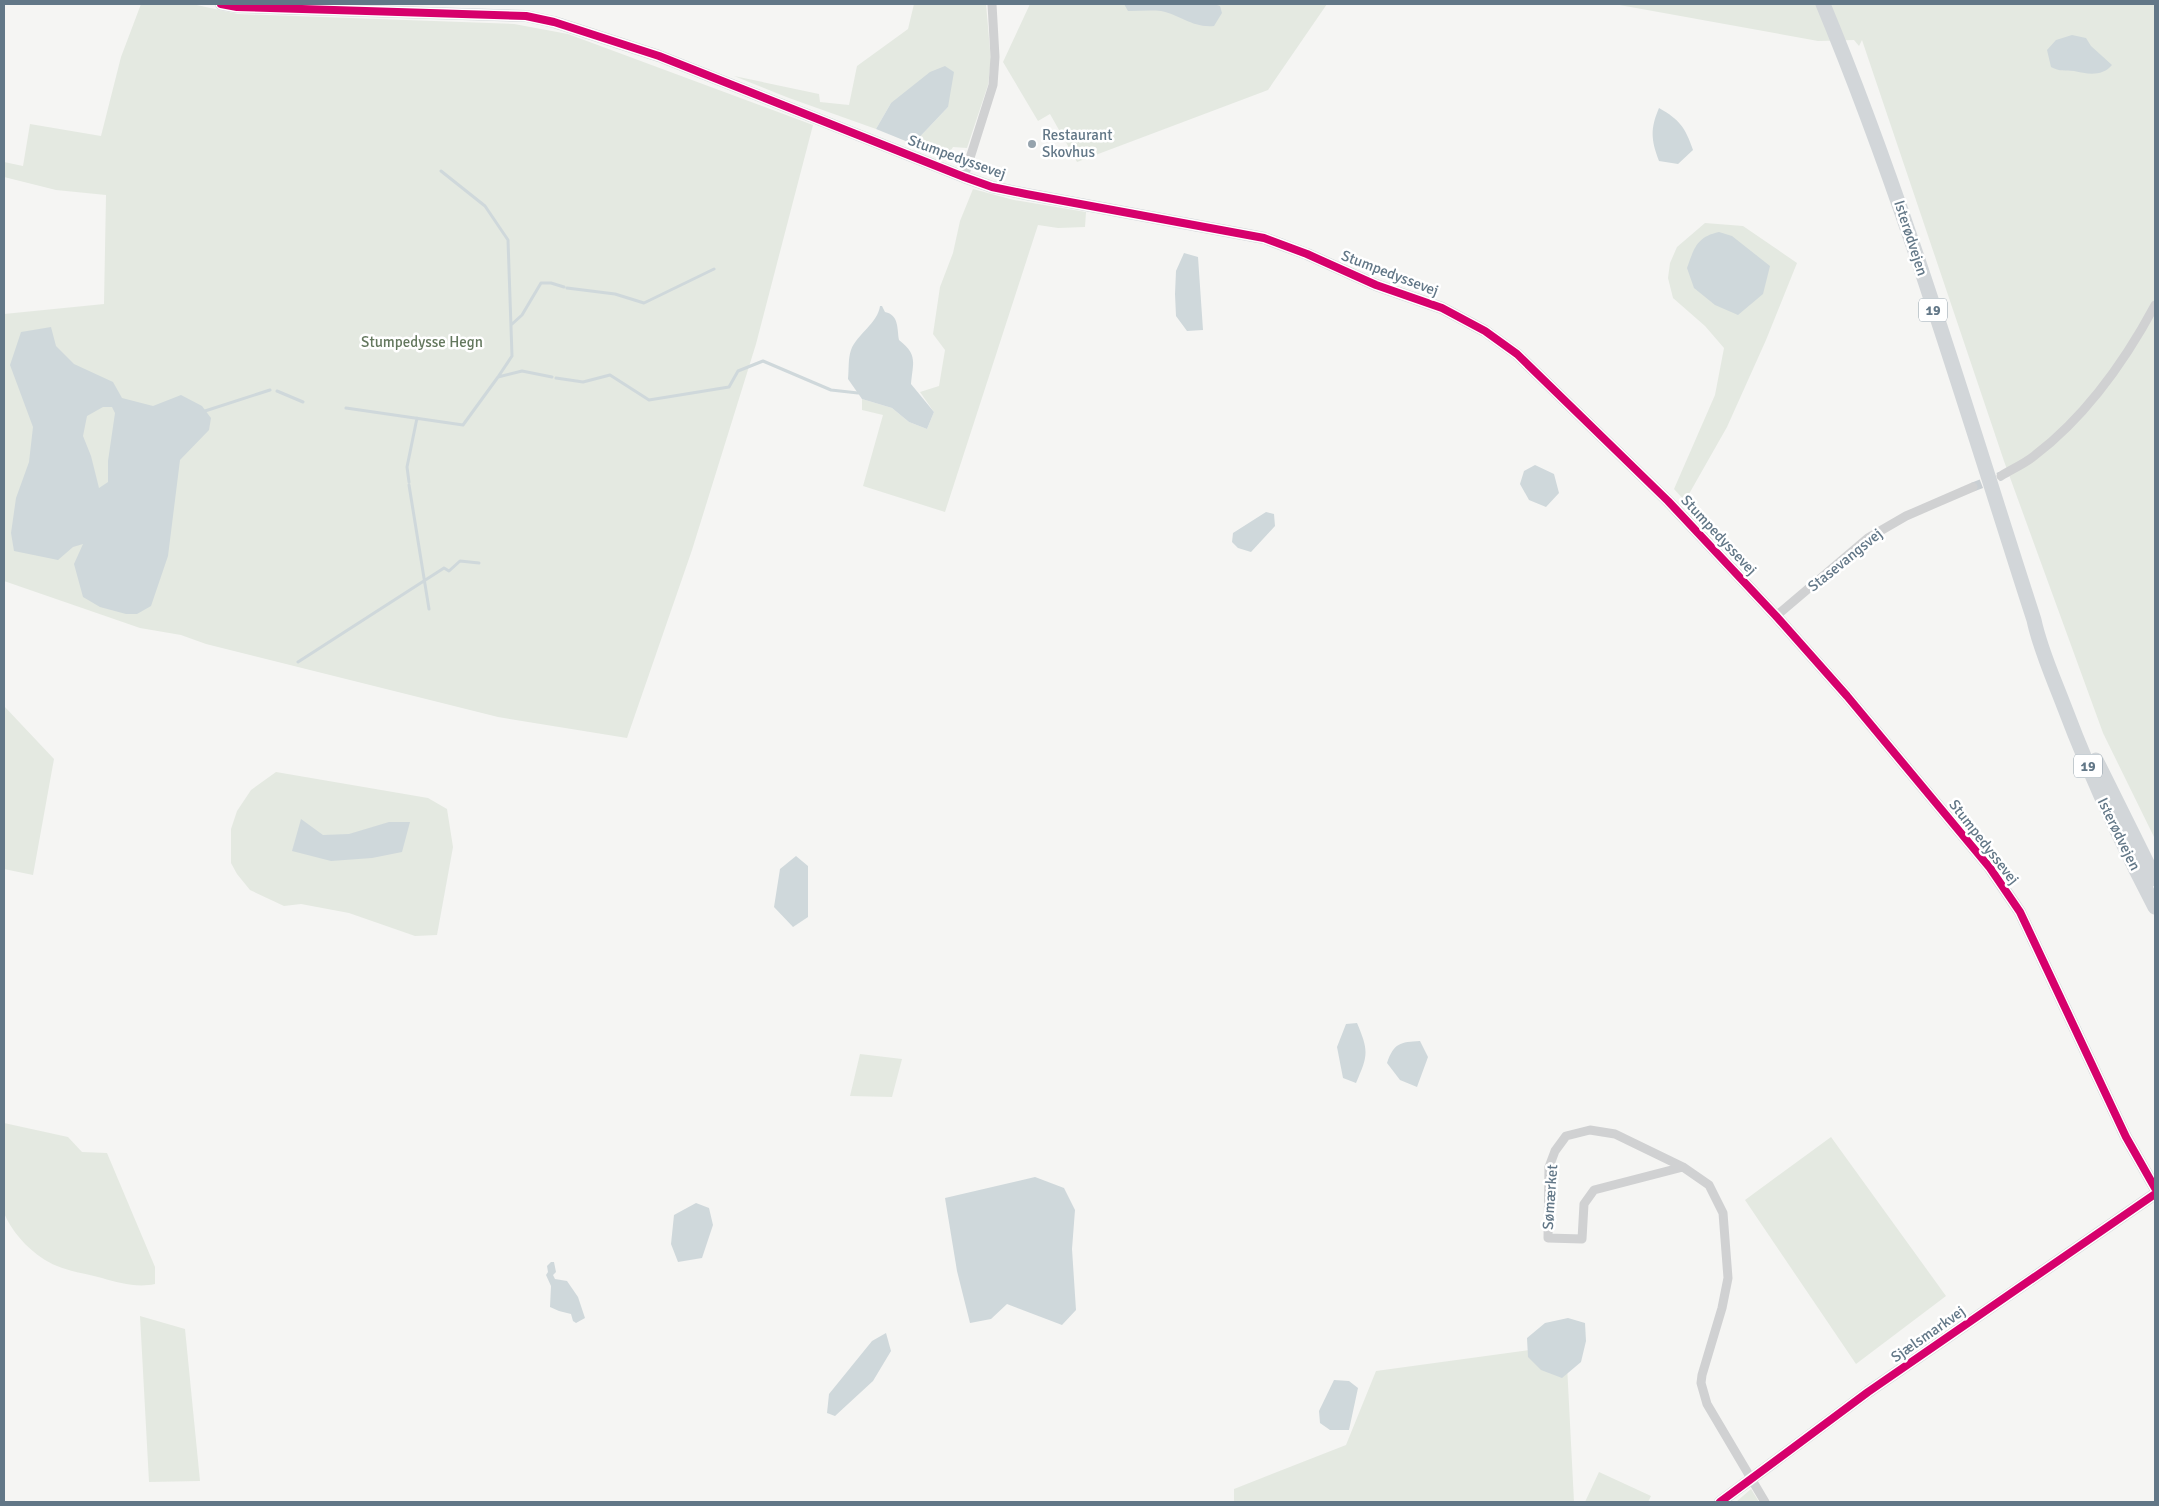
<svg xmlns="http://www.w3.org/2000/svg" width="2159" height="1506" viewBox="0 0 2159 1506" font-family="Signika,sans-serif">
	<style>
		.green { fill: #e4e9e1 }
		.water { fill: #cfd8db; fill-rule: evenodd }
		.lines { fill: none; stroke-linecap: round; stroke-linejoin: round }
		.stream { stroke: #cfd8db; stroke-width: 3 }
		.street-tunnel { stroke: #c9cfd3; stroke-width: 9; stroke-dasharray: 9 4.5; stroke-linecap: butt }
		.street { stroke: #d0d1d2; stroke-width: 9 }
		.secondary { stroke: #d2d6d9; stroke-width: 12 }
		.highway { stroke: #d2d6d9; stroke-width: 15 }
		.cycleway-casing { stroke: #fff; stroke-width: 11 }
		.cycleway { stroke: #d6006c; stroke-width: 8 }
		.poi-dot { fill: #95a3ad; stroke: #fff; stroke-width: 2 }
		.labels { text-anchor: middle; stroke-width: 5; stroke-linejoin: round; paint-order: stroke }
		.shield { fill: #fff; stroke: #91a0ab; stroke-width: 1 }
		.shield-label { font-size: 14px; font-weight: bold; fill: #627787 }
		.poi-label { font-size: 15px; fill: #627787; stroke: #fff; text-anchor: start }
		.street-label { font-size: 15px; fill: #627787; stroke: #fff }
		.park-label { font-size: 15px; fill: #64785e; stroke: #fff }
	</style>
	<rect width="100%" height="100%" fill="#f5f5f3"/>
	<path class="green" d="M141 4H192L238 14 514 24 568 34 813 125 756 344 692 550 627 738 498 717 206 644 181 635 140 628 4 581V314L104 304 106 195 56 190 4 177V162L23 166 30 124 101 136 121 57Z
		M914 4H986L991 61 988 85 967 148 953 147 945 160 913 144 948 107 891 103 876 129 789 98 734 76 819 94 820 102 849 105 857 66 908 29Z
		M1030 4H1327L1268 90 1077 162 1050 114 1038 121 1003 62Z
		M1614 4H2155V839L2103 733 2004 461 1862 40 1859 46 1854 40 1818 41Z
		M973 189 1014 200 1086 212 1085 227 1058 228 1038 225 945 512 863 486 883 415 862 410V399L892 408 909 422 927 429 934 412 920 392 939 386 945 350 933 334 940 287 953 253 960 221Z
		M1705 223 1743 226 1797 263 1766 340 1727 427 1685 501 1674 489 1715 395 1724 348 1705 326 1673 298 1668 278 1670 263 1677 247Z
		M4 706 54 759 33 875 4 869Z
		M276 772 428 798 447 809 453 847 437 935 415 936 349 913 301 904 284 906 250 890 237 874 231 863V829L237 811 251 790Z
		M860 1054 902 1059 892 1097 850 1096Z
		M4 1123 68 1137 82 1152 107 1153 155 1267V1284C137 1288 119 1283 102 1278 88 1274 71 1272 57 1266 35 1257 13 1235 4 1213Z
		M1831 1137 1946 1296 1856 1364 1745 1200Z
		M140 1316 185 1329 200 1481 149 1482Z
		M1566 1345 1574 1502H1234V1489L1346 1445 1376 1371Z
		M1599 1472 1651 1496 1648 1502H1585Z
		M1751 1489 1759 1502H1736Z"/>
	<path class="water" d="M1124 4H1214L1220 6 1222 13 1214 26C1192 28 1181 15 1161 11 1151 10 1139 11 1128 11Z
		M2072 35 2086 38 2091 46 2112 65C2102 77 2087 74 2074 71 2065 70 2060 72 2051 67L2047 50 2056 40Z
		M945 66 954 72 948 107 913 144 876 129 891 103 930 72Z
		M1659 108C1680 120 1685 127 1693 150L1678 164 1659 161C1651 140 1650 129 1659 108Z
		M1719 232 1732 236 1770 266 1763 294 1738 315 1715 305 1694 288 1687 268C1694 249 1696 237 1719 232Z
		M1184 253 1198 257 1203 330 1187 331 1176 316 1175 294 1176 271Z
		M880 306H882L885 312C899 315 897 328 899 340 918 355 913 362 911 384L934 412 927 429 909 422 892 408 862 399 848 379C849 370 848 358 851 350 857 334 878 323 880 306Z
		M51 327 56 346 74 364 113 382 122 398 153 406 181 395 202 406 211 418 209 430 180 460 168 556 151 606 137 614H126L100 607 83 597 74 564 83 544 73 547 58 560 14 551 11 533 16 498 29 462 33 427 10 365 21 332ZM103 407H112L115 413 108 461V482L99 488 91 456 83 436 87 416Z
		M1535 465 1554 474 1559 493 1546 507 1529 500 1520 484 1524 471Z
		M1266 512 1274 514 1275 526 1251 552 1238 548 1232 542 1233 533Z
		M301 819 323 835 349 834 389 822H410L402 852 372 858 331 861 292 851Z
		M796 856 808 866V917L793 927 774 907 780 869Z
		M1357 1023C1369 1051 1368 1056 1356 1083L1343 1078 1337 1047 1346 1024Z
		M1420 1041 1428 1057 1417 1087 1400 1080 1387 1063C1394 1043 1400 1042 1420 1041Z
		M1035 1177 1064 1188 1075 1210 1072 1249 1076 1310 1062 1325 1007 1304 991 1319 970 1323 957 1271 945 1198Z
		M696 1203 709 1208 713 1225 702 1258 678 1262 671 1244 674 1215Z
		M551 1262H554L556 1272 553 1275 555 1279 567 1281 578 1297 585 1318 576 1323 573 1321 571 1314 559 1311 550 1307 551 1286 546 1275 548 1272 547 1266Z
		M1568 1318 1585 1323 1586 1341 1581 1362 1562 1378 1541 1370 1528 1357 1527 1338 1545 1323Z
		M886 1333 891 1351 873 1381 835 1416 827 1413 829 1394 872 1341Z
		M1334 1380 1349 1381 1358 1388 1349 1430H1330L1320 1423 1319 1411Z"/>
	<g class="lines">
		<path class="stream" d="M441 171 485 206 508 240 512 356 498 377
			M567 288 615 294 644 303 714 269
			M511 325 522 315 541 283H551L564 287
			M556 378 583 382 610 375 649 400 729 387 738 371 763 361 831 390 858 393
			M277 391 303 402
			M346 408 463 425 498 377 522 371 552 377
			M205 411 270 390
			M409 482 407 467 417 418
			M409 485 429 609
			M298 662 444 568 449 571 460 561 479 563"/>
		<path class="street-tunnel" d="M1973 487 2001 476"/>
		<path class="street" d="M964 177 993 85 995 57 992 4
			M2001 476C2012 469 2024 464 2034 456 2085 417 2125 361 2155 305
			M1776 616 1868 538 1906 516 1973 487
			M1683 1167 1594 1190 1584 1204 1582 1239 1548 1238 1549 1167 1555 1151 1566 1136 1590 1130 1615 1134 1683 1167 1709 1185 1723 1213 1728 1278 1722 1308 1702 1375 1701 1383 1707 1404 1765 1502"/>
		<path class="secondary" d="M221 4 237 7 526 16 554 22 659 56 964 177 992 187 1026 194 1264 238 1307 254 1376 285 1442 308 1485 331 1517 354 1668 501 1776 616 1847 696 1990 868 2020 912 2126 1137 2155 1188
			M1720 1502 1868 1392 2155 1194"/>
		<path class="highway" d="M1823 4C1906 204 1967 413 2034 620 2040 649 2053 677 2064 706 2090 775 2121 842 2155 907
			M2096 760 2155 879"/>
		<g class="cycleway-casing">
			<path id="cycleway" d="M221 4 237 7 526 16 554 22 659 56 964 177 992 187 1026 194 1264 238 1307 254 1376 285 1442 308 1485 331 1517 354 1668 501 1776 616 1847 696 1990 868 2020 912 2126 1137 2155 1188
				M1720 1502 1868 1392 2155 1194"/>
		</g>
		<use href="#cycleway" class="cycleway"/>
	</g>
	<circle class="poi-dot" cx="1032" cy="144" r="5"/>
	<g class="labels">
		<g class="shield">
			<rect x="1919" y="298.5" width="28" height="23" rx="4"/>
			<rect x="2074" y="754.5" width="28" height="23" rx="4"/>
		</g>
		<g class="shield-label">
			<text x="1933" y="315">19</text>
			<text x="2088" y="771">19</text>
		</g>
		<g class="poi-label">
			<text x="1042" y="140">Restaurant<tspan x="1042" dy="17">Skovhus</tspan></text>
		</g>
		<g class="street-label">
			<text transform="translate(957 157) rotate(20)" y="5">Stumpedyssevej</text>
			<text transform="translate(1911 238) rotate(72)" y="5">Isterødvejen</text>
			<text transform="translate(1390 273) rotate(21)" y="5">Stumpedyssevej</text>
			<text transform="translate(1719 535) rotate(47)" y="5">Stumpedyssevej</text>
			<text transform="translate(1845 560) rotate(-39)" y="5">Stasevangsvej</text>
			<text transform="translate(2119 834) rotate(64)" y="5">Isterødvejen</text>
			<text transform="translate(1984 842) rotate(52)" y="5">Stumpedyssevej</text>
			<text transform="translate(1550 1197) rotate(-86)" y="5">Sømærket</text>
			<text transform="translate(1928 1334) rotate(-35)" y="5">Sjælsmarkvej</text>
		</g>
		<g class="park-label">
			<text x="422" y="347">Stumpedysse Hegn</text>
		</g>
	</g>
	<rect width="2159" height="1506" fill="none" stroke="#627787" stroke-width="10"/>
</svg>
